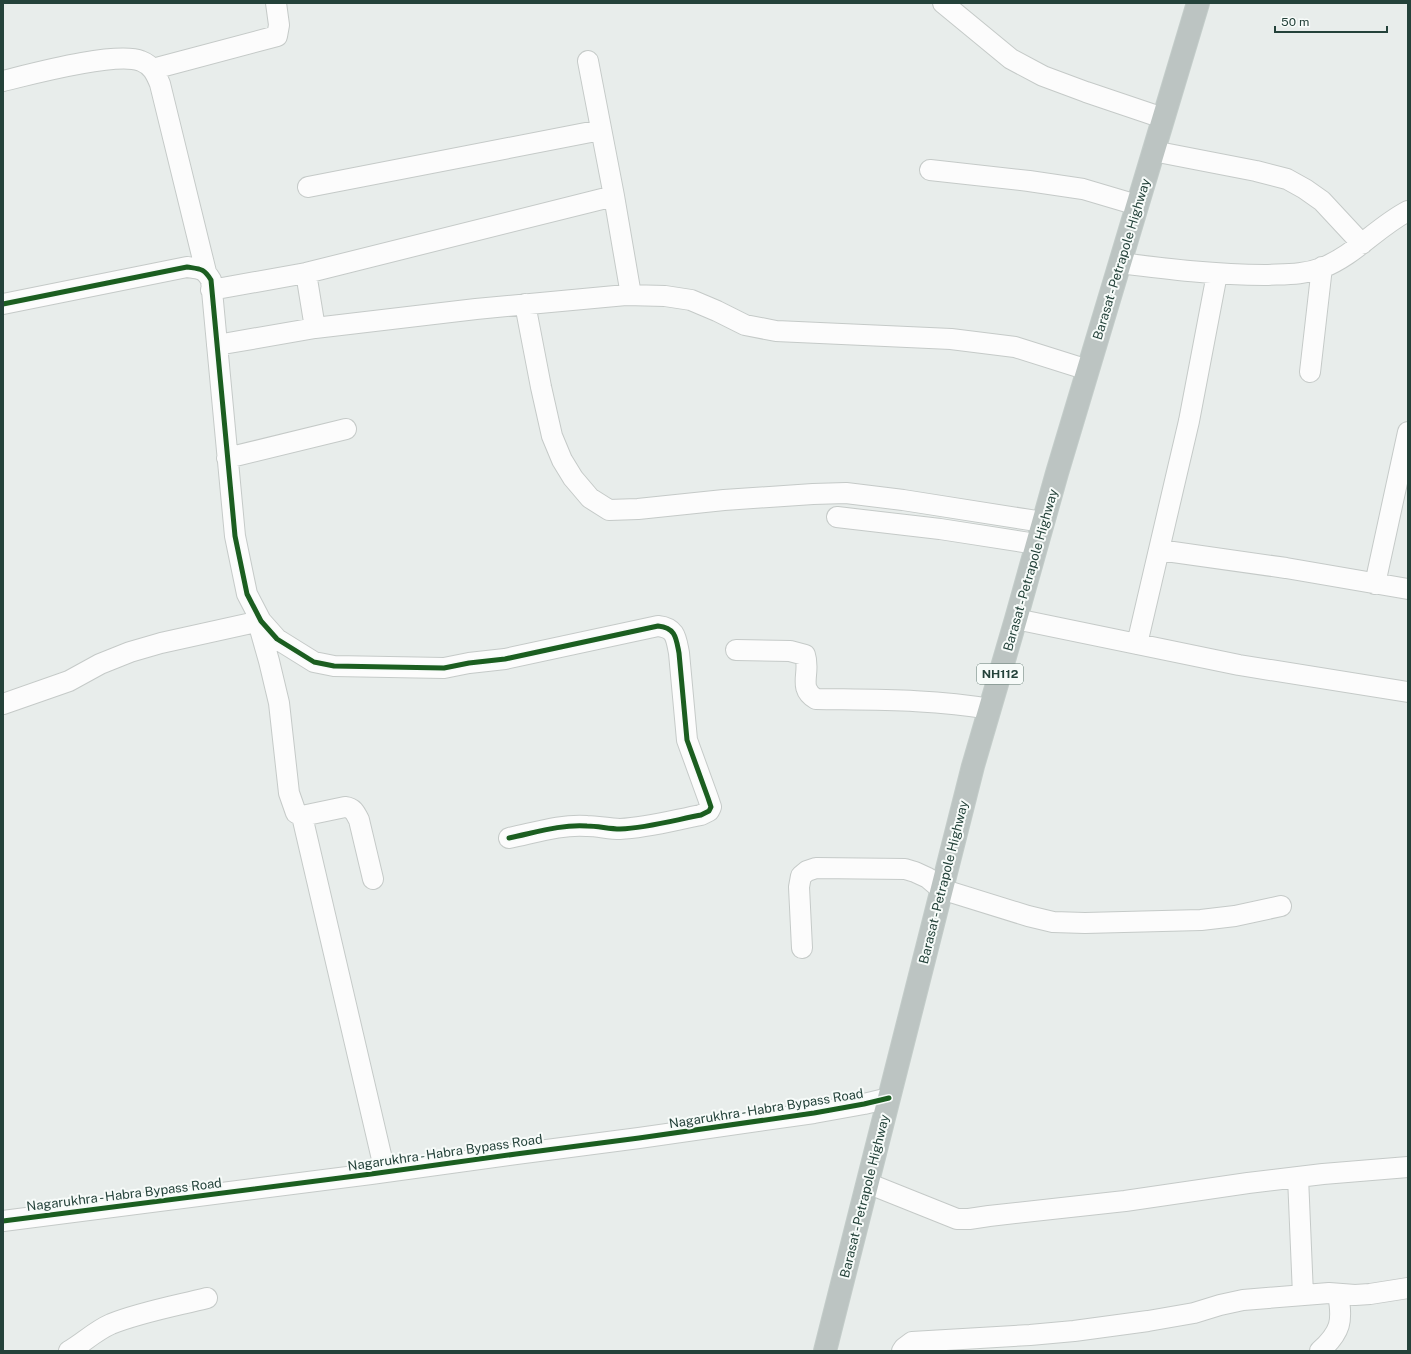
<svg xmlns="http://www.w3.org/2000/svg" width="1411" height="1354" viewBox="0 0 1411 1354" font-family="'Public Sans',sans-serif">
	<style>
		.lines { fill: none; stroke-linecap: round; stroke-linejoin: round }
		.minor-casing { stroke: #c5cac8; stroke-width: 22 }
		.highway-casing { stroke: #c3ccc9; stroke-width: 24 }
		.minor { stroke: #fcfcfc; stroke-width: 20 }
		.highway { stroke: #bcc4c2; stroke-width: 22 }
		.cycleway-casing { stroke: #f7fbf9; stroke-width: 8 }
		.cycleway { stroke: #1b5e20; stroke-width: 5 }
		.labels { text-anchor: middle; stroke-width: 4; stroke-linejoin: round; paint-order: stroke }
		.shield { fill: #f7fbf9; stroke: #637a73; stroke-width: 1 }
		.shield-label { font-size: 12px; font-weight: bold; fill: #24423a }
		.street-label { font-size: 13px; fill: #24423a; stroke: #f7fbf9 }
	</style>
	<rect width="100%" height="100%" fill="#e8edeb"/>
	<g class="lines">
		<g class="minor-casing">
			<path id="minor" d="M943 3 1011 59 1043 76 1086 92 1163 118
				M588 61 614 196 631 295
				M153 69 277 36 279 25 276 3
				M3 81C32 74 116 51 141 61 152 65 156 74 160 84L206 272
				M1153 151 1256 171 1287 179 1305 189 1322 201 1362 244
				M930 170 1029 181 1083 189 1137 205
				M308 187 601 130
				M1120 263C1168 269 1216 275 1265 275 1285 274 1303 275 1322 268 1355 255 1377 227 1408 211
				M306 273 315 328
				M211 290 306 273 614 196
				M3 304 187 267C200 269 204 268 211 280L235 536 247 594 261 621 277 639 314 662 334 666 444 668 469 663 505 659 658 626C676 628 676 638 679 653L687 740 708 798 711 807 709 811 701 815C675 820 647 828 620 829 609 829 598 826 587 826 561 824 534 833 509 838
				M525 304 541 387 552 436 562 460 573 478 590 498 609 510 638 509 724 500 813 494 846 493 903 500 1043 522
				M217 345 315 328 476 309 626 295 665 296 691 300 717 311 745 325 776 331 951 339 1015 347 1088 370
				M1310 372 1322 267
				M227 458 346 429
				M837 517 940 529 1036 544
				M1159 550 1286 568 1408 589
				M1375 584 1408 432
				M1016 619 1239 665 1408 692
				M258 622 269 661 279 703 289 793 296 813 302 816 345 807C353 808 355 812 359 820L373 879
				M1137 644 1189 421 1217 274
				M736 650 790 651 805 655C811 673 797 688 816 699 874 700 932 699 990 709
				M3 704 69 681 100 664 130 652 161 643 261 621
				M302 816 385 1172
				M802 948 799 887 801 876 807 871 816 868 905 869 915 872 928 878 941 889 1028 916 1053 922 1085 923 1201 920 1235 916 1281 906
				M1298 1177 1303 1295
				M867 1183 957 1219H969L989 1216 1125 1201 1248 1183 1323 1174 1408 1167
				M3 1221 371 1174 516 1154 639 1138 814 1113 864 1104 889 1098
				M69 1351C83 1343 95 1331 111 1324 141 1312 175 1306 207 1298
				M902 1351 904 1348 912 1342 1030 1335 1074 1331 1148 1321 1194 1313 1220 1305 1243 1300 1329 1293 1355 1295 1370 1294 1408 1288
				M1320 1351C1341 1332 1343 1321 1338 1294"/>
		</g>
		<g class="highway-casing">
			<path id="highway" d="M825 1351 973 766 1016 619 1057 473 1198 3"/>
		</g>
		<use href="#minor" class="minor"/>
		<use href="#highway" class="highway"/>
		<g class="cycleway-casing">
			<path id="cycleway" d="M3 304 187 267C200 269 204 268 211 280L235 536 247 594 261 621 277 639 314 662 334 666 444 668 469 663 505 659 658 626C676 628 676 638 679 653L687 740 708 798 711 807 709 811 701 815C675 820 647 828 620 829 609 829 598 826 587 826 561 824 534 833 509 838
				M3 1221 371 1174 516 1154 639 1138 814 1113 864 1104 889 1098"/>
		</g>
		<use href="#cycleway" class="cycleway"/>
	</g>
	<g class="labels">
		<rect class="shield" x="977" y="664" width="46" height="20" rx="3"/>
		<g class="shield-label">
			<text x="1000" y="678">NH112</text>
		</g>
		<g class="street-label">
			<text transform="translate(1121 259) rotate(-73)" y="5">Barasat - Petrapole Highway</text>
			<text transform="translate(1030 570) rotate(-74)" y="5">Barasat - Petrapole Highway</text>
			<text transform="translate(943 882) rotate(-76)" y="5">Barasat - Petrapole Highway</text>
			<text transform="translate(766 1108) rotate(-9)" y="5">Nagarukhra - Habra Bypass Road</text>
			<text transform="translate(445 1152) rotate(-8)" y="5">Nagarukhra - Habra Bypass Road</text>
			<text transform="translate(124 1194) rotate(-7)" y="5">Nagarukhra - Habra Bypass Road</text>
			<text transform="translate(864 1196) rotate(-76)" y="5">Barasat - Petrapole Highway</text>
		</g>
	</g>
	<rect width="1411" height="1354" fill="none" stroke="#24423a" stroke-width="8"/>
	<path d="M1275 26v6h112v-6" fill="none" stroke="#24423a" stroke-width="2"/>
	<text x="1281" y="26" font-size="12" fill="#24423a" stroke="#f7fbf9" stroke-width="3" paint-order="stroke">50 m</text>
</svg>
